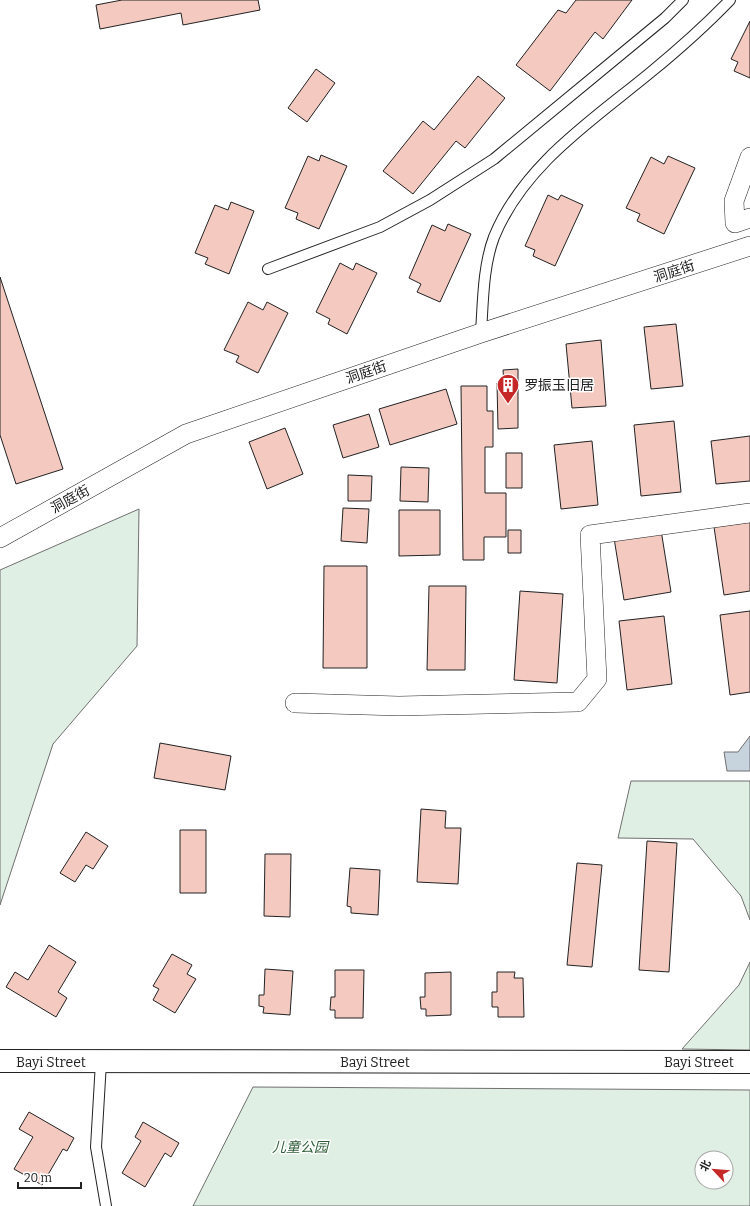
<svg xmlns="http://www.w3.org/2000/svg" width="750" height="1206" viewBox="0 0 750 1206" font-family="Bitter,'Noto Sans SC',serif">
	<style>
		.green { fill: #e0efe3; stroke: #6f6f6f; fill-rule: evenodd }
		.water { fill: #c7d3dd; stroke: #6f6f6f }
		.building { fill: #f3c9c0; stroke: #222 }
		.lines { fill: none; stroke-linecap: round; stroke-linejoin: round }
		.lane-casing { stroke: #222; stroke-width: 12 }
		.street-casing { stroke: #222; stroke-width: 20 }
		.secondary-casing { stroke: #222; stroke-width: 24 }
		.lane { stroke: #fff; stroke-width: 10 }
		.street { stroke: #fff; stroke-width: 19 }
		.secondary { stroke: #fff; stroke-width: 22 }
		.labels { text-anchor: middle; stroke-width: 3; stroke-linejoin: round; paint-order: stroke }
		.street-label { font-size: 14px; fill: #222; stroke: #fff }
		.poi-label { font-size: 14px; fill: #222; stroke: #fff; text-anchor: start }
		.park-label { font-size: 14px; font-style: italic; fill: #2f5e38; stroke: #fff }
	</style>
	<rect width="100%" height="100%" fill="#fff"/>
	<path class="green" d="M139 509 137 646 53 744 0 905V570Z
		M631 781H750V920L741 896 693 839 618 838Z
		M750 962V1050L682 1049 739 985Z
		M253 1087 750 1090V1206H193ZM702 1158H726V1182H702Z"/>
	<path class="water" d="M750 736V771H727L724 752H738Z"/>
	<path class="building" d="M122 0H258L260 10 183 25 181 13 100 29 96 5Z
		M576 0H632L603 39 595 32 550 91 516 65 558 10 566 13Z
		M750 21V78L734 71 738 62 731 59Z
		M316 69 335 83 307 122 288 108Z
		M478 76 505 98 465 148 456 141 413 194 383 171 423 121 434 130Z
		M321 155 347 166 319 229 296 219 298 213 285 208 308 156 319 161Z
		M668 156 695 168 664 234 637 221 640 214 626 208 651 157 664 164Z
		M548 195 558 200 561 195 583 205 555 266 533 256 535 250 525 246Z
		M231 202 254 211 229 274 205 264 208 258 195 253 215 205 228 210Z
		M448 224 471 234 440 302 417 292 421 284 409 278 432 225 445 231Z
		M340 263 353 270 356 263 377 273 347 334 328 324 330 319 316 312Z
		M0 277 63 469 16 484 0 435Z
		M248 302 263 310 267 302 288 313 258 373 236 362 239 356 224 350Z
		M676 324 683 386 651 389 644 327Z
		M601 340 606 406 572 408 566 344Z
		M518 369V428L498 429 497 383H504L503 370Z
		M461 386H487V411H493V447H485V493H506V537H484V560H463Z
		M446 389 457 424 390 445 379 409Z
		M369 414 379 447 343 458 333 425Z
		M674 421 681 492 641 496 634 425Z
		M285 428 303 474 267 489 249 442Z
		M750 436V481L716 484 711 441Z
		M592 441 598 505 561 509 554 445Z
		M506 453H522V488H506Z
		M401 467 429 468 428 502 400 501Z
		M348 475 372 476 371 501H348Z
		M343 508 369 509 367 543 341 541Z
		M399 510H440V555L399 556Z
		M750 522V591L724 595 714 527Z
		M508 530H521V553H508Z
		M661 530 671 592 624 600 614 538Z
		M324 566H367V668H323Z
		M429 586H466L465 670H427Z
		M520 591 563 594 557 683 514 680Z
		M750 611V692L730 695 720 615Z
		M664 616 672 684 627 690 619 621Z
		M160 743 231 756 225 790 154 778Z
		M421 809 446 811 445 828H461L458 884 417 882Z
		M180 830H206V893H180Z
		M86 832 108 846 93 869 86 865 75 882 60 873Z
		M647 841 677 843 669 972 639 970Z
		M265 854H291L290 917 264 916Z
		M577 863 602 865 592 967 567 965Z
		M350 868 380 870 378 915 351 913V907L347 906Z
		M49 945 76 962 58 992 67 998 56 1017 6 987 15 972 28 980Z
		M172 954 192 965 187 974 196 979 175 1013 153 1000 159 989 153 986Z
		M265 969 293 971 290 1015 263 1013 264 1007 259 1006V995H264Z
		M335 970H364L363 1018H335V1010H330L331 997H335Z
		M451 972V1015L426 1016V1009H421L420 997H425V973Z
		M497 972H515L514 978H523L524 1017H498V1007H492V992H497Z
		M29 1112 74 1138 67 1151 63 1149 42 1185 14 1169 33 1137 19 1129Z
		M143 1122 179 1143 171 1157 165 1153 145 1187 122 1173 141 1141 135 1137Z"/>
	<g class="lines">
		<g class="lane-casing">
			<path id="lane" d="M268 269 380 227 430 200 494 159 665 18 683 0
				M481 333C483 302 483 266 494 237 524 164 593 120 651 72 679 49 705 26 730 0
				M101 1062 96 1147 106 1206"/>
		</g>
		<g class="street-casing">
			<path id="street" d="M750 157 734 201 735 223 750 218
				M0 538 186 434 481 333 750 246
				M295 703 399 706 578 702 597 679 590 535 750 513"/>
		</g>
		<g class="secondary-casing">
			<path id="secondary" d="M0 1061 750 1062"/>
		</g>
		<use href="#lane" class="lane"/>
		<use href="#street" class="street"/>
		<use href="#secondary" class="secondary"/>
	</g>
	<defs>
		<g id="building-pin" transform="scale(1.15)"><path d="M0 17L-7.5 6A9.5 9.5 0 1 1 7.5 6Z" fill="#c62828" stroke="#fff"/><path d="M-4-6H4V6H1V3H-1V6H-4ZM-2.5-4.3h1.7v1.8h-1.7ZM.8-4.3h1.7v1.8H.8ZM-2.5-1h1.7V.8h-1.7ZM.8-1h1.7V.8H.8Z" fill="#fff"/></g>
	</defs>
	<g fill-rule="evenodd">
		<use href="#building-pin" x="508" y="385"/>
	</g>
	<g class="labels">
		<g class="street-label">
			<text transform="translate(674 271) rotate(-18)" y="5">洞庭街</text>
			<text transform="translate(366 372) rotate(-19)" y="5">洞庭街</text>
			<text transform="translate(70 499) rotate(-29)" y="5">洞庭街</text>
			<text x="51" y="1067">Bayi Street</text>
			<text x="375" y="1067">Bayi Street</text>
			<text x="699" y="1067">Bayi Street</text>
		</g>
		<g class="poi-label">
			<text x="524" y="390">罗振玉旧居</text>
		</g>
		<g class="park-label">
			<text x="300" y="1152">儿童公园</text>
		</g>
	</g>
	<g transform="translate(714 1170) rotate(296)"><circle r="19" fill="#ffffff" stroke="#a7a7a7"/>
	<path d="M0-3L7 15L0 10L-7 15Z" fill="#c62828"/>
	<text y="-6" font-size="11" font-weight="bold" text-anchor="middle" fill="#222222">北</text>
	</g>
	<path d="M18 1182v6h63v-6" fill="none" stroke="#222222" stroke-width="2"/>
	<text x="24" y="1182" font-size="12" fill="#222222" stroke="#ffffff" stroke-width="3" paint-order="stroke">20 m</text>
</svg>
